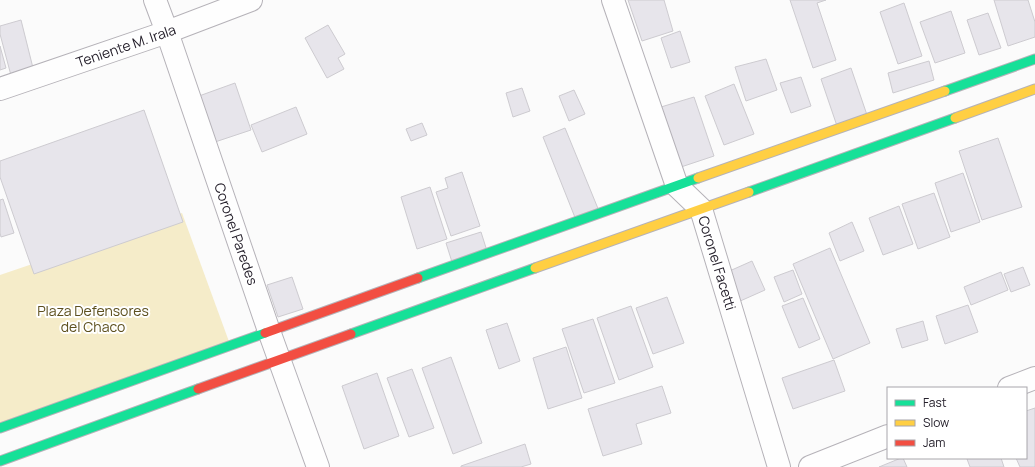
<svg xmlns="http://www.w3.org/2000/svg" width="1035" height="467" viewBox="0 0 1035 467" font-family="Manrope,sans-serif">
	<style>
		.green { fill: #f5ecc9 }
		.building { fill: #e7e5eb; stroke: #cdcbd0 }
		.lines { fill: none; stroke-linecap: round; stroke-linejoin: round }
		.street-casing { stroke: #b5b2b8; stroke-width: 24 }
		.fast-casing { stroke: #b5b2b8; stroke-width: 11 }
		.slow-casing { stroke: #b5b2b8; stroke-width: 11 }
		.jam-casing { stroke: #b5b2b8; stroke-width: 11 }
		.street { stroke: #fefefe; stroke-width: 22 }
		.fast { stroke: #16e098; stroke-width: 9 }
		.slow { stroke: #ffcf43; stroke-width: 9 }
		.jam { stroke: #f24e42; stroke-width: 9 }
		.labels { text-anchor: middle; stroke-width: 4; stroke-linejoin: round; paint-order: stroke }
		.street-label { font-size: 14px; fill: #26212c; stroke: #fff }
		.park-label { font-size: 14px; fill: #5d501e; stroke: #fff }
	</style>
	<rect width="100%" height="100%" fill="#fbfbfb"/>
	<path class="green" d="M182 213 231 347 0 427V275Z"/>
	<path class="building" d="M628 0H664L673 31 642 41Z
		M790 0H826L817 3 836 60 813 68Z
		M994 0H1028L1035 22V37L1008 46Z
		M904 3 922 56 898 64 880 12Z
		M951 11 965 53 935 63 920 22Z
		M988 13 1001 48 979 55 967 20Z
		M21 20 35 76 13 83 0 34V26Z
		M328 25 345 54 338 58 344 69 327 78 305 38Z
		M680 31 690 62 671 68 661 38Z
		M0 46 6 68 0 70Z
		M766 59 777 90 746 101 735 67Z
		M929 61 934 80 893 93 888 73Z
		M851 68 867 115 837 126 821 79Z
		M801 77 811 106 791 113 780 83Z
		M235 83 251 130 215 142 199 96Z
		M734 84 754 134 724 145 705 96Z
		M522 88 530 111 513 117 506 93Z
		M574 90 585 114 569 121 559 96Z
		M694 97 714 156 681 167 661 107Z
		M296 107 307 134 262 152 251 125Z
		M144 110 183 222 34 274 0 177V161Z
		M422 123 427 135 411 141 406 129Z
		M565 128 599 211 576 220 543 137Z
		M998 138 1022 207 982 220 959 151Z
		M462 172 480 226 451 236 436 192 448 188 445 178Z
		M963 173 980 222 951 232 935 183Z
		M430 187 447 239 417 249 401 197Z
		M934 193 950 237 918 249 902 204Z
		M3 199 14 233 1 237 0 233V200Z
		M899 206 913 244 883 255 869 218Z
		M852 222 864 251 840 261 829 233Z
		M481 232 487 251 452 262 446 243Z
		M830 248 870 343 833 359 793 264Z
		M752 261 765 290 738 302 725 273Z
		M1023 267 1030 285 1011 292 1004 274Z
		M793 270 802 294 784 302 774 277Z
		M1001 272 1008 290 971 305 964 287Z
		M292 277 303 309 278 317 267 285Z
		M667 297 684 343 653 354 636 308Z
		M803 298 820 339 799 348 782 306Z
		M968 305 978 332 945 344 936 316Z
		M631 306 653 367 619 380 597 318Z
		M593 319 615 383 584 393 562 329Z
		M923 321 928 340 902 348 896 329Z
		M507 323 520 361 499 369 486 330Z
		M566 347 582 398 548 409 533 358Z
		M451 357 482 443 453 454 422 368Z
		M834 360 845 391 793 409 782 378Z
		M412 369 434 428 409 437 387 378Z
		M377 373 399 436 364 449 342 386Z
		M662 386 671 413 636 424 642 444 603 456 588 409Z
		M1035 408V467H1020L1016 458H1026V411Z
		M525 444 531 464 521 467H461V466Z
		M901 458H903L907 467H879Z
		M969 458H1001L1004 467H970L967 459Z"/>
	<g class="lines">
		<g class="street-casing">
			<path id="street" d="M155 0 167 32 269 331 318 467
				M613 0 677 186 701 209 779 467
				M0 89 167 32 251 0
				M1009 388 1035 378
				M810 467 888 436"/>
		</g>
		<g class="fast-casing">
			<path id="fast" d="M945 91 1035 59
				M749 192 955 118
				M418 278 698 178
				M351 334 535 268
				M0 428 265 333
				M0 461 198 389"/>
		</g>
		<g class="slow-casing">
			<path id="slow" d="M955 118 1035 89
				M698 178 945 91
				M535 268 749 192"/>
		</g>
		<g class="jam-casing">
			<path id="jam" d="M265 333 418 278
				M198 389 351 334"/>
		</g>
		<use href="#street" class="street"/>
		<use href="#fast" class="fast"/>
		<use href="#slow" class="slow"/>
		<use href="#jam" class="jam"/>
	</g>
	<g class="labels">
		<g class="street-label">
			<text transform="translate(126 46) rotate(-19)" y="5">Teniente M. Irala</text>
			<text transform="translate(236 234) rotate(71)" y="5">Coronel Paredes</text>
			<text transform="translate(717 263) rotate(73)" y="5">Coronel Facetti</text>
		</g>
		<g class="park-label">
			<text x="93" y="316">Plaza Defensores<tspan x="93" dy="16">del Chaco</tspan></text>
		</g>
	</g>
	<rect x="887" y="387" width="140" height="72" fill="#ffffff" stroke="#a8a6ab"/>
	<rect x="895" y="400" width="20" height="6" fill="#16e098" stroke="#a8a6ab"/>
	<text x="923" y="407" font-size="12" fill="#26212c">Fast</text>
	<rect x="895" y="420" width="20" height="6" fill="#ffcf43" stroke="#a8a6ab"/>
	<text x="923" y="427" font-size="12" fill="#26212c">Slow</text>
	<rect x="895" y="440" width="20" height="6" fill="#f24e42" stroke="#a8a6ab"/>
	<text x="923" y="447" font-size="12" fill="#26212c">Jam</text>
</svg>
